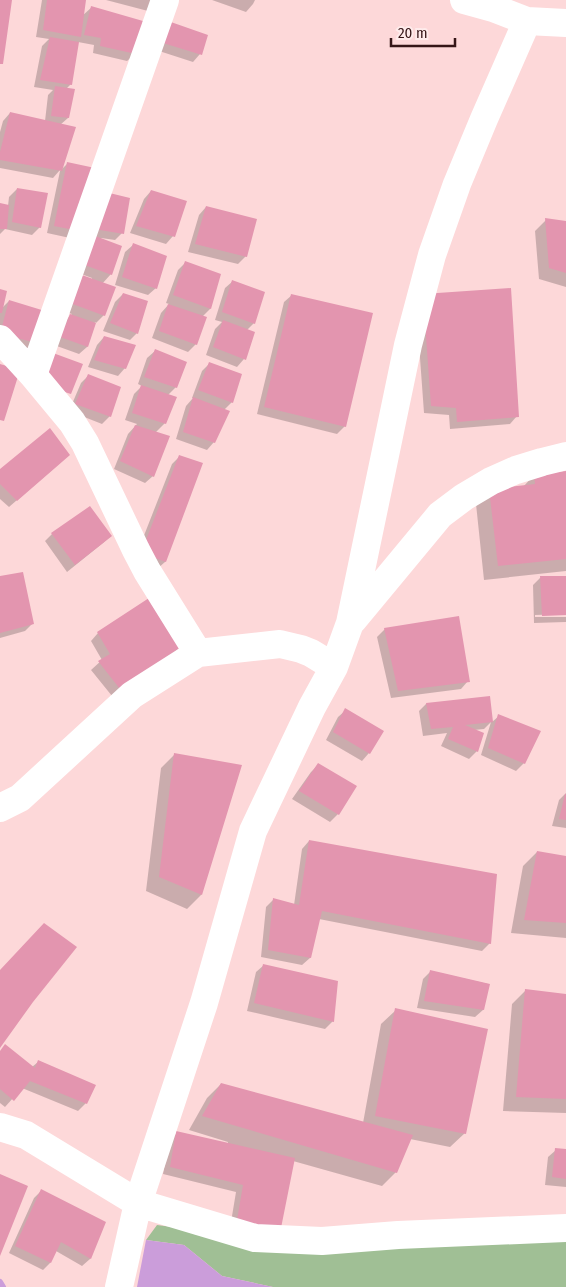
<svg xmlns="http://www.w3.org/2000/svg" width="566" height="1287" viewBox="0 0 566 1287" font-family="'Fira Sans Condensed',sans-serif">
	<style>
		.green { fill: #a0bf95 }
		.water { fill: #cb9dda }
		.shadow { fill: #0003 }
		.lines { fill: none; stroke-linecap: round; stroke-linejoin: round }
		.stream { stroke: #cb9dda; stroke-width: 6 }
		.building { fill: #e395af }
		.minor { stroke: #fff; stroke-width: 28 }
	</style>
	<rect width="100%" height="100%" fill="#fdd8d9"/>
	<path class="green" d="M157 1225 255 1238 566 1228V1287H273L222 1276 184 1245 146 1240Z"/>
	<path class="water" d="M146 1240 184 1245 222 1276 273 1287H283H137Z"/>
	<path class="shadow" d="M42 0H85L82 16 92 7 135 54 127 61 93 53 94 45 78 42 71 84 66 89 68 118 60 125V170L53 178 0 168V132L3 121 10 113 45 121 48 95 53 90 34 87 42 46 49 39 36 37Z
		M106 0H156L148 11Z
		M212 0H255L253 4 246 12Z
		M161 30 200 54 193 62 156 50Z
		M68 163 122 233 115 240 101 238 111 274 102 284 104 315 96 323 95 322 87 347 79 354 54 345 63 323 72 314 63 311 92 280V278L73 271 70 238 47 233 60 171Z
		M17 189 40 227 32 235 5 229 0 234V204L8 206 9 197Z
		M151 191 173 236 166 244 130 233 144 199Z
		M206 207 246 256 238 264 188 252 199 215Z
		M546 220 566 222V287L539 279 535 231Z
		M133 245 156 288 148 295 115 285 125 252Z
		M185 263 219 275 210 309 202 317 196 344 188 352 152 338 161 313 169 304 166 303 178 270Z
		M233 281 254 323 247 330 244 359 237 367 206 355 215 329 222 322 215 320 225 288Z
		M0 290 1 309 9 301 44 312 28 350 0 343Z
		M123 294 137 333 130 340 103 331 115 302Z
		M292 295 345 426 337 434 257 414 284 302Z
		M416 303 517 416 510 424 450 429 449 415 424 413Z
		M104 337 125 368 118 376 88 367 97 345Z
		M155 351 176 387 168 395 165 423 156 432 153 476 145 483 114 469 128 434 137 424 125 420 134 394 142 386 138 384 147 358Z
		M210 363 232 402 224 410 214 442 207 450 176 439 186 406 193 398H192L202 371Z
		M89 375 110 416 102 424 69 411 81 383Z
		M179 457 201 464 165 562 157 569 134 561 172 464Z
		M61 462 9 507 0 499V471Z
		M566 472V571L484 580 476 504 490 490 523 487 534 475Z
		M52 534 111 536 103 543 67 572 45 541Z
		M566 577V614L535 615V617H566V622L534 623 533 585 540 578Z
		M0 578 32 624 25 631 0 638Z
		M385 629 468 681 461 689 391 698 377 637Z
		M98 633 180 647 172 655 112 696 91 670 102 660 91 641Z
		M489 697 492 722 499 716 524 763 516 771 481 755 491 722 484 729 474 730 477 751 469 759 441 746 447 733 423 736 419 711 426 704Z
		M346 710 369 753 362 761 326 740 338 717Z
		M175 754 240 766 201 895 187 909 146 891 161 768Z
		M318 765 355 787 338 814 330 822 292 799 311 772Z
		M566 793V828L552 826 559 800Z
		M309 841 490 943 482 951 319 919 310 958 302 965 261 957 266 907 274 899 294 905 302 849Z
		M537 852 566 857V938L511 933 523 866Z
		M264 965 333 1021 325 1029 247 1011 256 972Z
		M431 971 488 984 483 1010 475 1017 417 1008 423 979Z
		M526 990 566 995V1113L503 1111 512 1004Z
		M396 1010 465 1133 450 1147 410 1139 396 1172 382 1186 293 1161 230 1228 236 1192 163 1174 169 1140 177 1133 228 1144V1142L189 1130 207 1098 221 1084 363 1123 381 1024Z
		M0 1052 32 1067 38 1062 86 1103 78 1111 22 1088 5 1107 0 1103Z
		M556 1150 566 1151V1187L545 1185 548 1157Z
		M41 1191 104 1222 90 1259 82 1266 56 1251 50 1263 43 1270 9 1253 34 1198Z"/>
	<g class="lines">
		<path class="stream" d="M0 1282 3 1287"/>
	</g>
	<path class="building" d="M0 0H12L3 64H0Z
		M47 0H86L81 37 43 30Z
		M91 6 143 21 136 54 100 46 101 38 84 35Z
		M168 21 208 35 202 55 163 43Z
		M50 37 79 42 72 85 40 80Z
		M55 86 75 89 69 118 51 116Z
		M10 112 76 127 62 171 0 160V152Z
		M67 162 95 168 79 231 54 226Z
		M17 188 48 193 41 228 12 222Z
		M93 189 130 198 124 234 88 228Z
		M151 190 187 201 175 237 136 226Z
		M0 203 9 205 7 229H0Z
		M206 206 257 219 247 257 195 244Z
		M545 218 566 221V273L549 268Z
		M90 234 122 246 112 275 79 263Z
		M133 243 167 256 157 289 122 277Z
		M185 261 221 274 211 309 173 295Z
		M79 274 116 287 105 316 70 303Z
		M232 280 265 292 255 324 222 312Z
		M511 288 519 417 457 422 456 408 431 406 423 294Z
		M0 289 7 291 2 313H0Z
		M123 293 148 301 138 334 110 323Z
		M291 294 373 313 346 427 264 407Z
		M9 300 45 311 37 343 0 334Z
		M168 304 207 317 197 345 159 331Z
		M70 314 96 323 88 347 60 337Z
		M223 320 255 332 246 360 213 347Z
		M104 336 136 345 126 369 94 360Z
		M155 349 187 362 177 388 144 377Z
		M53 353 83 364 71 394 39 384Z
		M209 362 242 374 233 403 198 390Z
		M0 364 20 370 4 421 0 420Z
		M88 374 121 387 111 417 75 404Z
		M141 385 177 397 166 424 132 413Z
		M193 397 230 411 215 443 183 432Z
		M135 425 170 436 154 477 120 461Z
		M50 428 70 455 17 501 0 484V469Z
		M179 455 203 463 166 562 141 553Z
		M566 471V559L498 566 489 489 535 484 534 474Z
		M90 506 112 536 75 565 51 533Z
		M23 572 34 624 0 633V576Z
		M540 576H566V615L542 616Z
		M149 598 181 647 120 689 98 661 110 654 97 632Z
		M459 616 470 682 398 691 384 628Z
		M490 696 493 722 465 725 484 733 478 752 448 739 453 727 431 729 426 703Z
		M345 708 384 731 370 754 333 732Z
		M498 714 541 731 525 764 488 748Z
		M174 753 242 765 202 895 159 877Z
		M318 763 357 786 339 815 299 791Z
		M565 794H566V820L559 819Z
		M309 840 497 874 491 944 322 911 311 958 268 950 273 898 299 905Z
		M537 851 566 856V923L524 920Z
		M44 923 77 947 33 1002 0 1048V970Z
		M263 964 338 981 334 1022 254 1003Z
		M430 970 490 984 484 1010 424 1001Z
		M525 989 566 994V1099L516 1097Z
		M395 1008 488 1029 466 1134 375 1116Z
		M5 1044 35 1068 38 1060 96 1085 87 1104 30 1081 14 1101 0 1089V1051Z
		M221 1083 413 1135 397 1173 202 1116Z
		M176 1131 295 1158 280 1233 237 1220 243 1185 170 1167Z
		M555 1148 566 1149V1179L552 1177Z
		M0 1174 28 1186 0 1256Z
		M41 1189 106 1222 91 1259 61 1242 51 1263 15 1246Z"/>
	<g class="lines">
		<path class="minor" d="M464 0 493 8 527 21 566 23
			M0 339 33 375 72 422 85 443 136 550 147 571 198 653 280 644 301 649 311 653 334 667
			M33 375 165 0
			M353 620 440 515 464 497 491 481 516 470 542 462 566 456
			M0 808 20 798 132 695 198 653
			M0 1127 26 1135 138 1203 255 1238 322 1241 398 1235 566 1228
			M119 1287 138 1203 204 1003 253 831 312 707 334 667 350 623 408 345 432 255 457 184 484 119 527 21"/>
	</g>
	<path d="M391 38v8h64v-8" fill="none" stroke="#351517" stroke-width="2.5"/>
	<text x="398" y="38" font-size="15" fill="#351517" stroke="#feebeb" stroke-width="4" paint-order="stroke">20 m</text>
</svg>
